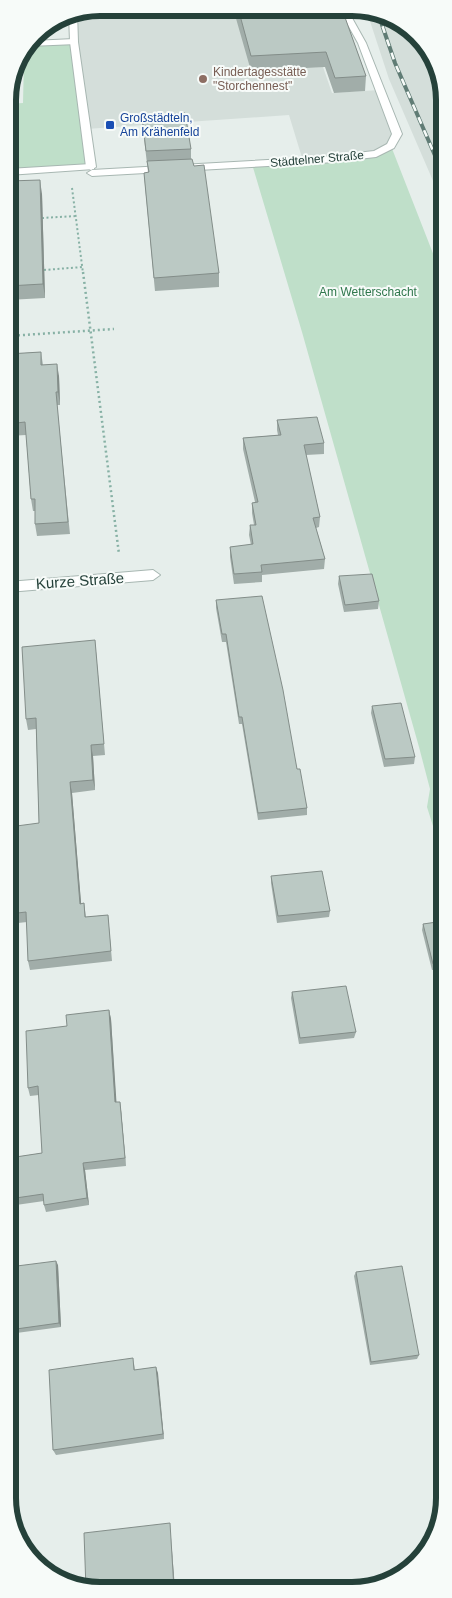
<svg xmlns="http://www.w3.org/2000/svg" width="452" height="1598" viewBox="0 0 452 1598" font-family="Helvetica,sans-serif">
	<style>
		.built { fill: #d4deda }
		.green { fill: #bfdfc9 }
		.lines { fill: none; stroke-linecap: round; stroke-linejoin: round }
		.service-casing { stroke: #a8b7b2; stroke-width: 2 }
		.minor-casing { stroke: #a8b7b2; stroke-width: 2 }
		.tertiary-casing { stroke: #a8b7b2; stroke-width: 2 }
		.path-far1 { stroke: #87b1a5; stroke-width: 2; stroke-dasharray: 2 2.5; stroke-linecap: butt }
		.path { stroke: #87b1a5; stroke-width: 2.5; stroke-dasharray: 2 3; stroke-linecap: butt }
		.service { fill: #fff; fill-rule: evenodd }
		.minor { fill: #fff; fill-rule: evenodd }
		.tertiary { fill: #fff; fill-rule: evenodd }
		.rail-casing { stroke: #607c75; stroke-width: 4 }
		.rail { stroke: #f7fbf9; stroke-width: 2.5; stroke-dasharray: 7; stroke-linecap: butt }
		.wall { fill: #a1ada9 }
		.shaded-wall { fill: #838d89 }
		.building { fill: #bbc9c4; stroke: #838d89 }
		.education-dot { fill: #8d6e63; stroke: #f7fbf9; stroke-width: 2 }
		.transit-dot { fill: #1a4fb4; stroke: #f7fbf9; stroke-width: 2 }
		.labels { text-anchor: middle; stroke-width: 4; stroke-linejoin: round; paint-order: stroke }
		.far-education-label { font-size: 12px; fill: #785e54; stroke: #f7fbf9; text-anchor: start }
		.far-transit-label { font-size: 12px; fill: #164399; stroke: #f7fbf9; text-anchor: start }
		.far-street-label { font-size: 12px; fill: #25413a; stroke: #f7fbf9 }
		.far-park-label { font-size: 12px; fill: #2f774c; stroke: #f7fbf9 }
		.street-label { font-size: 15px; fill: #25413a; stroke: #f7fbf9 }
		.rim { fill: none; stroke: #25413a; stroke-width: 6 }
	</style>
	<rect width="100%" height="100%" fill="#e6eeeb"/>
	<path class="built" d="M210 8 285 9 302 68 323 67 332 93 380 90 397 134 391 146 376 154 303 161 289 115 86 129 72 16Z
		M366 9H370L418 35 443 82V204L389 79Z"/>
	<path class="green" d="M74 42 91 167 8 172V104L23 103 24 59 30 44Z
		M391 146 443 279 444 861 427 807 430 789 419 747 302 332 252 164 376 154Z"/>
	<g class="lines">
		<g class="service-casing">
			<path id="service" d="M167 8H214L210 11 72 19 68 16 72 13Z
				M339 9H347L366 43 402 134 394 148 376 157 322 163 92 176 87 173 92 170 322 157 374 151 387 144 392 134 358 43Z"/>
		</g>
		<g class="minor-casing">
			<path id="minor" d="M74 39 77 40V44L29 46 32 41Z
				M91 164 94 165V169L8 175V169Z
				M153 570 160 575 153 580 8 592V582Z"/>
		</g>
		<g class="tertiary-casing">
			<path id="tertiary" d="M77 12 78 42 96 167 91 170 86 167 70 42 69 14Z"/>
		</g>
		<path class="path-far1" d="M72 188 83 273
			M42 218 76 216
			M44 270 83 267"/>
		<path class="path" d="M83 272 119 554
			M8 336 114 329"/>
		<use href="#service" class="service"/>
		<use href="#minor" class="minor"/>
		<use href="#tertiary" class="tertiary"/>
		<g class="rail-casing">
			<path id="rail" d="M378 13 395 63 443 174"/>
		</g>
		<use href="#rail" class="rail"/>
	</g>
	<path class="wall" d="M233 8 342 9 366 76 365 91 334 93 325 67 251 71Z
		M142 116 191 149V159L194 166 219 273V287L155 291 145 186 144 173 148 172 143 130Z
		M8 181 42 194 45 298 8 300Z
		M41 352 43 365 59 376 60 405H57L70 534 37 536 35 524V511H33L31 499 26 435 8 436V354Z
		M277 420 324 443V454L306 455 320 517 319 527 316 528 325 559 324 569 262 575V582L234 584 230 557V547L251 545 249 535 250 525H254L252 513V503L255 502 243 449V438L278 435 277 430Z
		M339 576 379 601 378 609 344 612 338 584Z
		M216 600 297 769 307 808V815L258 820 242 724H239L226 642H222L216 608Z
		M95 640 105 755 93 756 95 790 72 793 81 904 84 903 86 917 108 915 112 961 30 970 28 961 27 922 9 924V866L11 865 39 823 36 729 28 730 26 719Z
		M372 706 415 757 414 764 384 767 371 713Z
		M271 876 330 911 329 917 277 923 271 883Z
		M444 921V969L432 970 422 930 423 924Z
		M292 992 356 1032 354 1038 299 1044 291 998Z
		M109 1010 111 1019 116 1102H120L121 1110 126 1166 85 1170 89 1205 46 1212 44 1205V1201L9 1206V1158L42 1153 39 1095 30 1096 28 1088 67 1026Z
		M58 1265 61 1327 9 1334V1267Z
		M356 1272 419 1355 417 1359 370 1365 354 1276Z
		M134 1364 135 1370 156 1367 164 1439 56 1455 53 1450Z"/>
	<path class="shaded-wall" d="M40 180 42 194 45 298 43 284Z
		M57 364 59 376 60 405 58 392Z
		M91 745 93 756 95 790 93 780Z
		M70 782 72 793 82 914 80 904Z
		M109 1010 111 1019 117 1110 115 1102Z
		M120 1102 121 1110 126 1166 125 1158Z
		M83 1163 85 1170 89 1205 87 1198Z
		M56 1261 58 1265 61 1327 59 1323Z
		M156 1367 158 1373 164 1439 163 1434Z
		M170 1523V1525L175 1589H174Z"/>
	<path class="building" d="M238 8 342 9 366 76 335 78 326 52 251 56Z
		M185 113 191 149 146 151 142 116Z
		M192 159 194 166 204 165 219 273 154 278 144 173 149 172 147 161Z
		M40 180 43 284 8 286V181Z
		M41 352V365L57 364 58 392H56L68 522 35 524V499H31L25 422 8 424V354Z
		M317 417 324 443 304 445 320 517 313 518 325 559 261 565 262 572 234 574 230 547 253 544 250 525H256L252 503 258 502 243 438 281 435 277 420Z
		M372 574 379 601 345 605 339 576Z
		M262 596 283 690 297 769H300L307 808 258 813 242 717H239L226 634H222L216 600Z
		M95 640 104 744 91 745 93 780 70 782 80 904 84 903 85 917 108 915 111 951 28 961 26 912 9 914V866L11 865 9 827 39 823 36 718 26 719 22 647Z
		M401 703 415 757 385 759 372 706Z
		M322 871 330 911 278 916 271 876Z
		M444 921V963L433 964 423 924Z
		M346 986 356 1032 300 1038 292 992Z
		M109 1010 115 1102H120L125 1158 83 1163 87 1198 44 1205 43 1194 9 1199V1158L42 1153 38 1086 28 1088 26 1031 67 1026 66 1015Z
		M56 1261 59 1323 9 1330V1267Z
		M402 1266 419 1355 371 1362 356 1272Z
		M133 1358 134 1370 156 1367 163 1434 53 1450 49 1370Z
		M170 1523 174 1589H86L84 1533Z"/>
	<circle class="education-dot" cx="203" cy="79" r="5"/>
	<rect class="transit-dot" x="105" y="120" width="10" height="10" rx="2.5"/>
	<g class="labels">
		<g class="far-education-label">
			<text x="213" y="76">Kindertagesstätte<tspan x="213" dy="14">"Storchennest"</tspan></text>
		</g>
		<g class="far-transit-label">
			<text x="120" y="122">Großstädteln,<tspan x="120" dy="14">Am Krähenfeld</tspan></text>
		</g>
		<g class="far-street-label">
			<text transform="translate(317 159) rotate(-5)" y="4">Städtelner Straße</text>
		</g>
		<g class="far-park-label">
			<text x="368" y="296">Am Wetterschacht</text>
		</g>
		<g class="street-label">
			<text transform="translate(80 581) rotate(-4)" y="5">Kurze Straße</text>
		</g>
	</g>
	<path d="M0 0H452V1598H0ZM100 16H352A84 84 0 0 1 436 100V1498A84 84 0 0 1 352 1582H100A84 84 0 0 1 16 1498V100A84 84 0 0 1 100 16Z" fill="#f7fbf9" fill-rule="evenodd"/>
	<path class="rim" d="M100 16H352A84 84 0 0 1 436 100V1498A84 84 0 0 1 352 1582H100A84 84 0 0 1 16 1498V100A84 84 0 0 1 100 16Z"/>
</svg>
